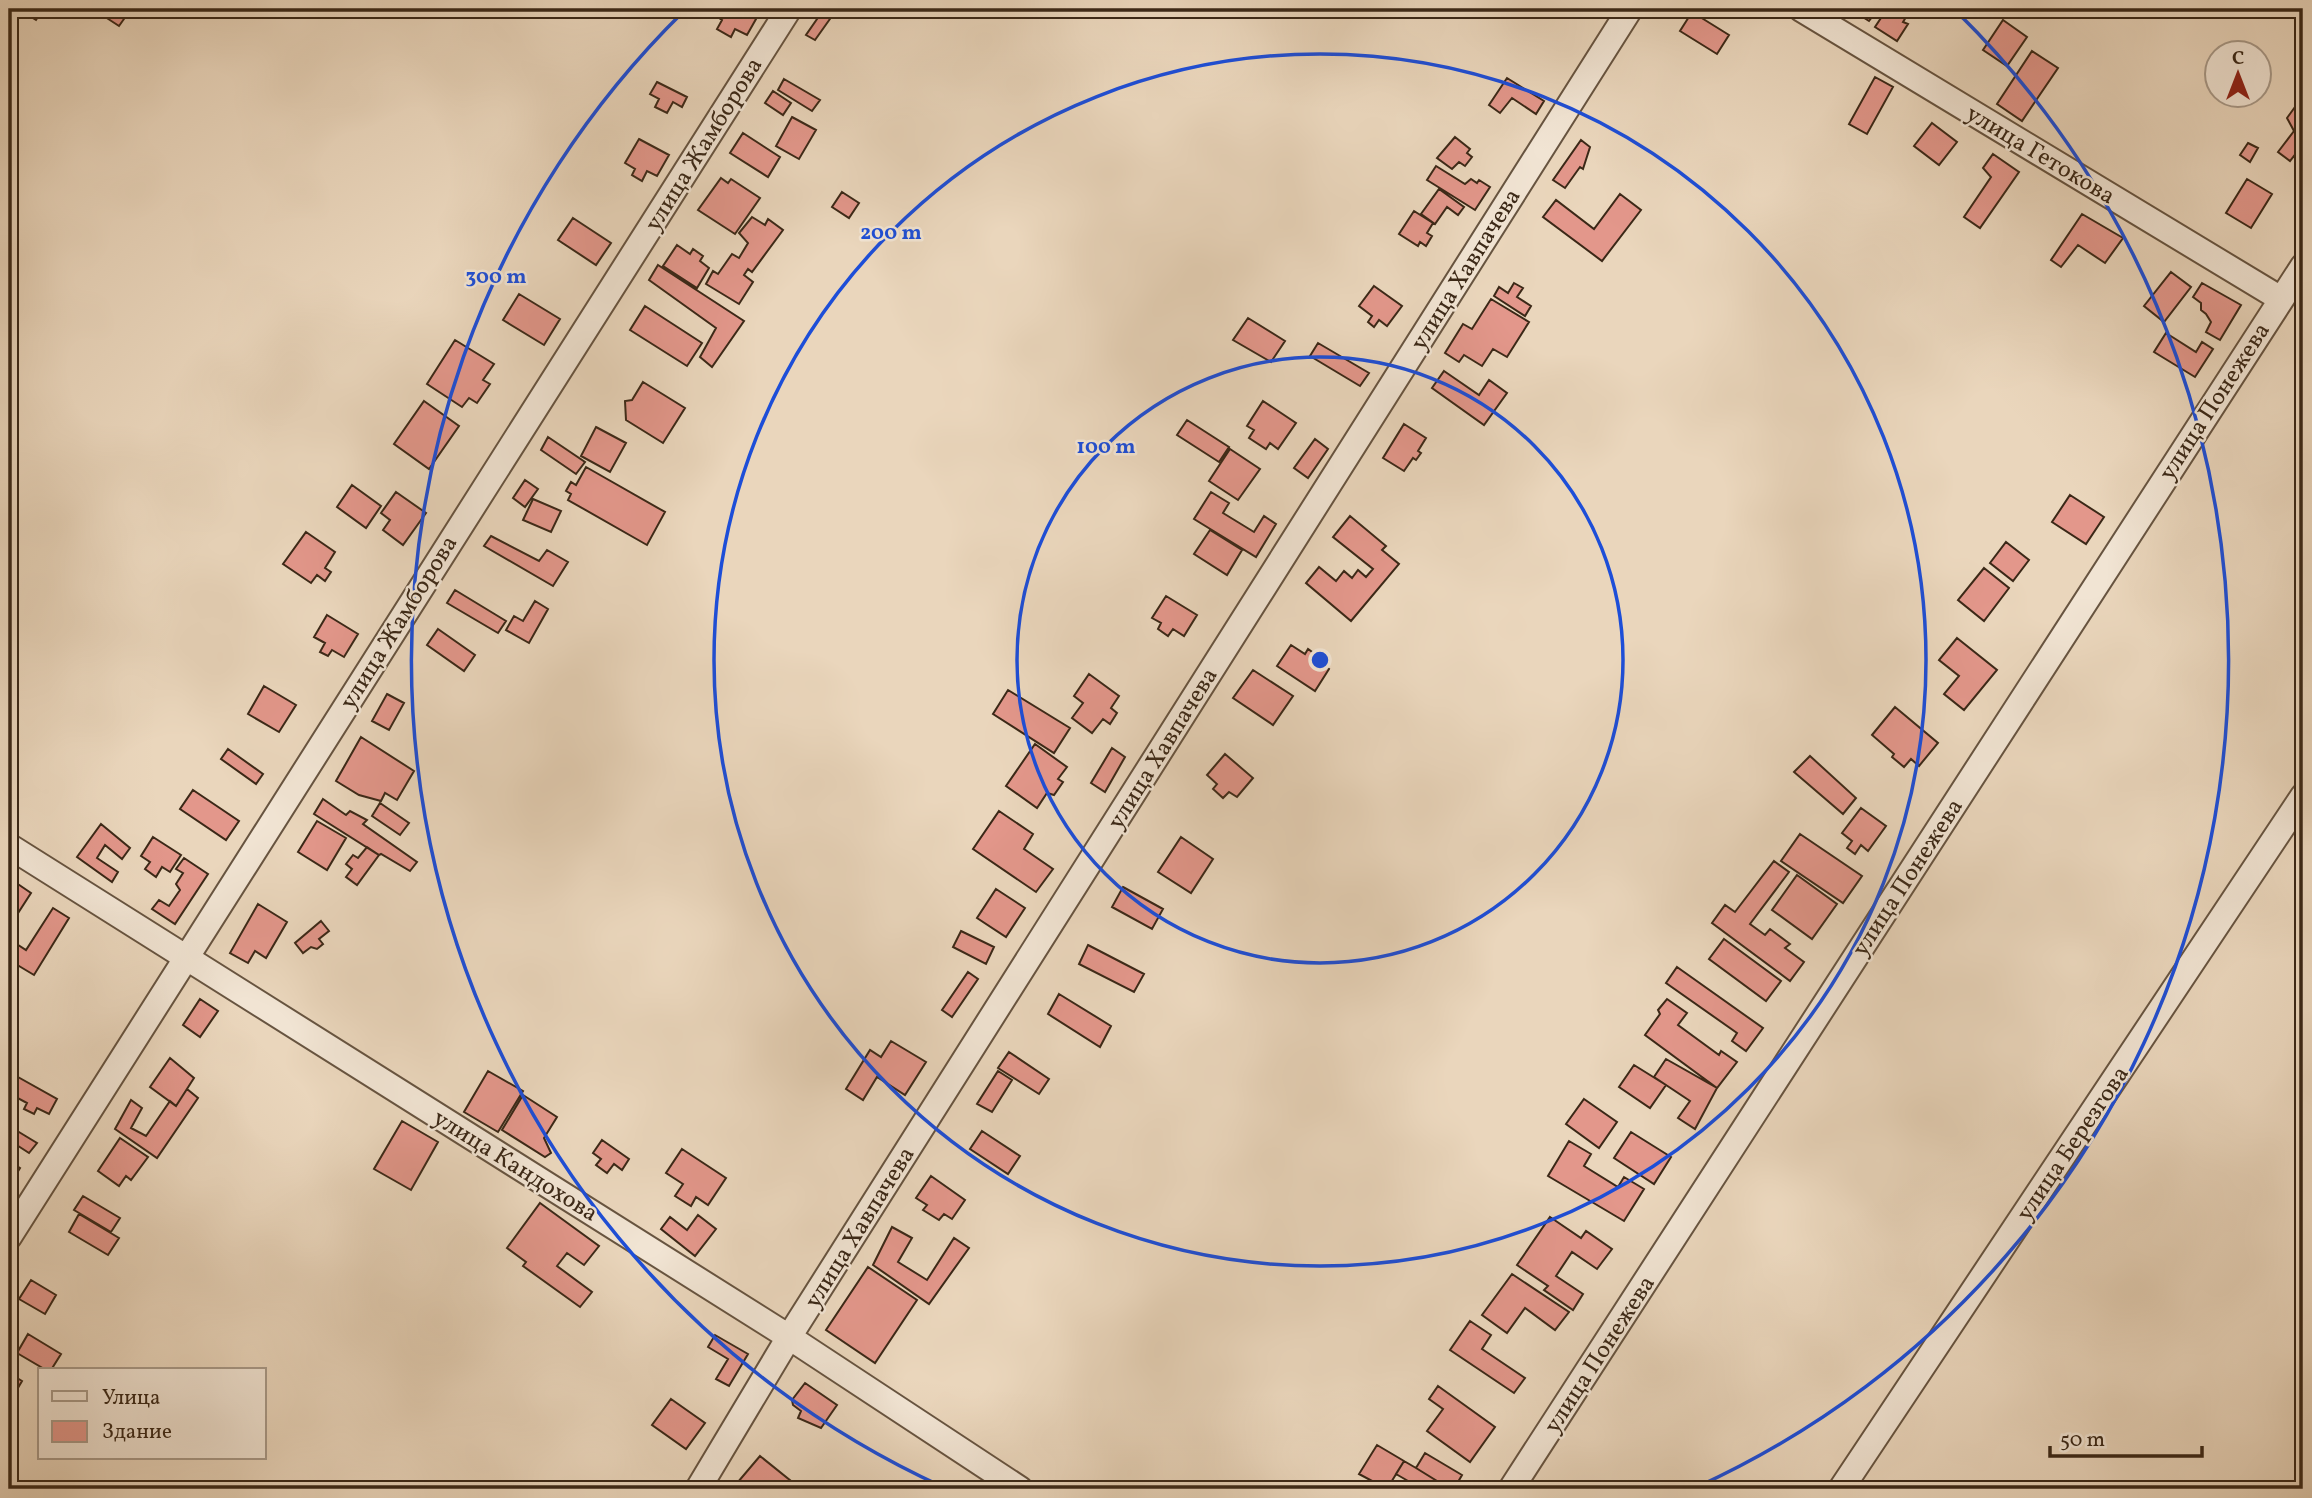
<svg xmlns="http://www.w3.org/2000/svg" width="2312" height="1498" viewBox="0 0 2312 1498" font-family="Vollkorn,serif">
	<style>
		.building { fill: #e3978b; stroke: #3b2817; stroke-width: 2 }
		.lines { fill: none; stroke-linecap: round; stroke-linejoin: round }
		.minor-casing { stroke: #675440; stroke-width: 28 }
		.minor { stroke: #f1e4d3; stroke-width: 24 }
		.ring { fill: none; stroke: #1d4ed8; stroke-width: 3.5 }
		.labels { text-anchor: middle; stroke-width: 5; stroke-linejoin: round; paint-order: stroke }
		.street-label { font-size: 24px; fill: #3b2817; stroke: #f1e4d3 }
		.centre { fill: #1d4ed8; stroke: #f1e4d3; stroke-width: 3.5 }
		.ring-label { font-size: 21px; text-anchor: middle; font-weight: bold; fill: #1d4ed8; stroke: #f1e4d3; stroke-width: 5; stroke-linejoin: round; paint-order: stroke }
	</style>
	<rect width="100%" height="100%" fill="#ead6bc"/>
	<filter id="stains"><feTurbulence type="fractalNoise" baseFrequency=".00286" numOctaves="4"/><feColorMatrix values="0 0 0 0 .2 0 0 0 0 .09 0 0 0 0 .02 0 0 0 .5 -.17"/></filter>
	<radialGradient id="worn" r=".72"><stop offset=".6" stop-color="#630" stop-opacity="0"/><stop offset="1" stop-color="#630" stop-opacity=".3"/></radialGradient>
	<path class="building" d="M18 9H43L36 20Z
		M93 9H131L119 26Z
		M709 9H739L756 19 747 35 735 29 731 37 717 29 722 20 708 11Z
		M824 9H837L815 40 806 35Z
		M1850 9H1869L1875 13 1869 21Z
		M1887 9H1911L1903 22 1908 24 1897 41 1875 27Z
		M1947 9H1967L1961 18Z
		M1692 12 1729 35 1717 54 1680 31Z
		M2003 20 2027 37 2007 66 1983 50Z
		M2032 51 2058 68 2022 121 1997 104Z
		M1875 77 1893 87 1867 134 1849 124Z
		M1507 78 1544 101 1536 114 1512 98 1500 113 1489 105Z
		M784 79 820 100 812 111 778 90Z
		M657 82 687 97 682 107 673 102 667 113 655 107 659 99 650 94Z
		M773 91 791 103 783 115 765 103Z
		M2300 100 2303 102V140L2300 144 2303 146V163L2294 156 2290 161 2278 152 2294 131 2287 118Z
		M792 117 816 130 799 159 776 146Z
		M1932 123 1957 142 1939 165 1914 146Z
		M743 133 780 157 768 177 730 153Z
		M1455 137 1470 149 1467 153 1472 157 1465 166 1459 162 1452 169 1437 158Z
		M639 139 669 155 657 176 647 171 642 181 632 175 635 169 625 163Z
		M1581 140 1590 147 1583 169 1580 167 1565 188 1553 180Z
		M2248 143 2258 148 2250 162 2240 155Z
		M1993 154 2019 172 1980 228 1964 217 1991 177 1983 168Z
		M1436 166 1465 184 1471 179 1477 183 1479 180 1490 187 1475 210 1427 180Z
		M721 178 728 183 731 179 760 198 735 234 698 210Z
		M2247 179 2272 194 2251 228 2226 213Z
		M1439 189 1464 207 1458 215 1447 207 1435 224 1421 214Z
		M842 192 859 203 849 218 832 207Z
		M1620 194 1641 210 1602 261 1543 217 1556 200 1594 229Z
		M1414 211 1433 223 1427 233 1432 236 1426 246 1420 242 1418 246 1399 234Z
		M2082 214 2123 238 2105 263 2078 245 2061 267 2051 260Z
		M752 217 765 225 768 219 783 230 752 272 748 269 744 275 753 282 739 304 706 284 713 271 718 274 732 254 739 258 748 243 739 233Z
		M573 218 611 243 596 265 558 240Z
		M677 245 690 254 693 249 703 256 700 261 709 268 697 288 663 266Z
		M658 265 744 321 712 367 700 357 716 328 649 280Z
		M2171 272 2191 287 2164 322 2144 306Z
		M1514 283 1523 288 1517 297 1531 306 1525 316 1494 296 1499 287 1508 293Z
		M2202 283 2241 305 2220 340 2206 332 2211 322 2206 314 2201 310V303L2193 297Z
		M1374 286 1402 306 1387 326 1379 320 1374 327 1368 322 1372 316 1359 306Z
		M519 294 560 319 544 345 503 320Z
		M1491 299 1529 322 1507 357 1493 349 1482 366 1464 355 1459 362 1445 353 1463 324 1472 329Z
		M645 306 702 343 687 366 630 330Z
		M1248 318 1285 341 1271 362 1233 340Z
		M2166 333 2196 352 2202 342 2213 349 2195 377 2154 352Z
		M455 340 494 364 483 380 490 384 477 403 469 398 462 407 427 384Z
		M1318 343 1369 373 1360 386 1310 356Z
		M1444 371 1479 395 1489 380 1507 393 1484 425 1432 388Z
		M643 382 685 408 663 443 626 420 625 401 632 400Z
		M424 401 459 426 429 469 394 444Z
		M1263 401 1296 423 1278 449 1270 443 1266 449 1249 438 1254 430 1247 426Z
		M1187 420 1229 447 1219 462 1177 435Z
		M1404 424 1426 438 1418 451 1421 453 1416 460 1413 458 1404 471 1383 458Z
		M596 427 626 443 610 472 581 456Z
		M548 437 585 462 576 474 541 450Z
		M1315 439 1328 449 1308 478 1294 468Z
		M1230 449 1260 469 1238 500 1209 481Z
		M586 467 665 512 647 545 568 500 571 494 566 491 571 482 576 485Z
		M525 480 538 489 525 507 513 498Z
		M352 485 381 506 366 528 337 507Z
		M396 492 426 513 403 545 383 530 390 520 381 513Z
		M1211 492 1229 503 1223 513 1254 532 1264 516 1276 524 1256 557 1194 519Z
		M2070 495 2104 517 2086 544 2052 522Z
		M533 499 561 511 551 532 523 520Z
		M1350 516 1386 546 1382 550 1399 564 1351 621 1306 583 1319 567 1336 581 1344 571 1352 578 1358 570 1366 577 1373 569 1333 537Z
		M1210 530 1242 550 1227 575 1194 554Z
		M306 532 335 552 325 568 331 572 325 581 317 575 311 583 283 564Z
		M491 536 539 561 547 550 568 562 553 586 484 546Z
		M2006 542 2029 560 2013 581 1990 563Z
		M1984 568 2009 588 1984 621 1958 600Z
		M455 590 506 621 498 633 447 603Z
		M1166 596 1197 615 1184 636 1173 629 1168 636 1158 629 1161 623 1152 618Z
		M535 601 548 609 529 643 506 630 514 616 523 621Z
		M327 615 358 634 344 657 332 650 328 656 320 652 325 643 314 637Z
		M438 629 475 655 464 671 427 645Z
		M1957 638 1997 670 1964 710 1944 694 1959 676 1939 660Z
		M1291 645 1305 654 1308 649 1319 657 1317 660 1329 669 1315 691 1277 666Z
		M1253 670 1293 696 1273 725 1233 698Z
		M1089 674 1119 696 1111 708 1117 713 1110 724 1103 719 1092 733 1072 718 1083 703 1074 696Z
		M264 686 296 705 279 732 248 714Z
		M1008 690 1070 728 1054 753 993 714Z
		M387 694 404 703 389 730 372 721Z
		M1895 707 1938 743 1919 766 1911 759 1904 767 1892 757 1894 754 1872 735Z
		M361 737 414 771 397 800 385 793 381 801 359 795 336 781Z
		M1035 744 1067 767 1058 779 1063 782 1054 795 1047 793 1037 808 1006 786Z
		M1112 748 1125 757 1105 792 1091 783Z
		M228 749 263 774 256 784 221 759Z
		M1225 754 1253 778 1237 797 1229 792 1223 798 1213 789 1217 784 1207 775Z
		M1810 756 1856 798 1843 814 1794 772Z
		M193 790 239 821 226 840 180 809Z
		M323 799 346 815 350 811 367 820 363 824 417 862 410 871 381 854 379 855 314 814Z
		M380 803 409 823 400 835 372 816Z
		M1861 808 1886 826 1868 851 1861 845 1855 854 1847 848 1852 841 1842 833Z
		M999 811 1033 834 1024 849 1053 869 1036 892 973 849Z
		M317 821 346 838 327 870 298 852Z
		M101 824 130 848 122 859 105 845 97 858 118 872 112 882 77 857Z
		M1800 834 1862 876 1843 903 1781 861Z
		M153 837 181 855 170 872 162 867 156 877 145 869 150 862 141 856Z
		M1181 837 1213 859 1191 893 1158 872Z
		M367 847 379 855 357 885 346 877 352 869 346 864 353 855 358 858Z
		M184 858 208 874 175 924 152 909 159 900 169 906 180 890 176 884 183 873 176 869Z
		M1774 861 1789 872 1750 924 1765 935 1770 929 1790 944 1785 948 1804 962 1790 981 1712 923 1725 905 1735 912Z
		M1797 875 1837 904 1812 939 1772 910Z
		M9 878 31 893 9 927Z
		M1123 887 1163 909 1152 929 1112 907Z
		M996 889 1025 908 1006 937 977 918Z
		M258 904 287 922 266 958 255 951 248 963 230 953Z
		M53 908 69 918 34 975 9 960V939L26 950Z
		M321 921 329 931 319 939 323 944 317 949 311 947 303 953 295 943Z
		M961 931 994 947 986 964 953 947Z
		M1724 939 1781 981 1766 1001 1709 959Z
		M1088 945 1144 974 1134 992 1079 964Z
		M1677 967 1763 1028 1746 1051 1732 1041 1737 1033 1666 983Z
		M968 972 978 979 952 1017 942 1010Z
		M1059 994 1111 1026 1100 1047 1048 1014Z
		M200 999 218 1011 200 1037 183 1025Z
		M1667 999 1687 1013 1678 1025 1719 1055 1721 1051 1737 1062 1717 1088 1645 1035 1660 1014 1658 1010Z
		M891 1041 926 1062 905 1095 877 1077 863 1100 846 1089 870 1050 881 1057Z
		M1009 1052 1049 1079 1039 1094 998 1068Z
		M170 1058 194 1078 176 1106 150 1087Z
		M1666 1059 1717 1088 1695 1129 1678 1118 1690 1101 1654 1077Z
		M1634 1065 1666 1085 1650 1108 1619 1087Z
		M488 1071 523 1091 498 1132 464 1112Z
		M998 1071 1012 1080 992 1112 977 1104Z
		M9 1072 57 1099 49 1114 37 1108 34 1114 24 1109 27 1103 16 1097 9 1109Z
		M187 1089 198 1098 157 1158 115 1129 131 1100 142 1108 131 1128 146 1136 170 1101 176 1106Z
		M523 1095 557 1117 544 1138 551 1153 545 1157 502 1130Z
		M1584 1099 1617 1122 1599 1148 1566 1124Z
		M402 1121 438 1142 411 1190 374 1169Z
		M9 1126 37 1143 29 1153 9 1140Z
		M982 1131 1020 1156 1008 1174 970 1149Z
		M1631 1132 1671 1157 1654 1184 1614 1158Z
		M120 1138 148 1157 131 1180 126 1176 119 1186 98 1171Z
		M602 1140 629 1159 622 1170 614 1164 607 1173 596 1165 601 1159 593 1153Z
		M1569 1141 1591 1154 1584 1166 1618 1187 1624 1177 1644 1189 1624 1221 1548 1176Z
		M682 1149 726 1178 708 1205 696 1197 691 1206 675 1196 683 1184 666 1173Z
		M9 1161 20 1168 9 1186Z
		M931 1176 965 1200 952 1219 944 1214 939 1220 923 1210 927 1205 916 1198Z
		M83 1196 120 1218 111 1232 74 1210Z
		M540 1203 599 1246 584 1265 567 1253 557 1266 592 1292 580 1307 523 1266 526 1262 507 1248Z
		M79 1214 119 1238 108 1255 69 1232Z
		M698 1215 716 1229 695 1256 661 1229 670 1217 687 1230Z
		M1550 1217 1581 1238 1586 1231 1612 1249 1597 1269 1572 1252 1556 1276 1583 1294 1573 1310 1544 1290 1548 1286 1517 1265Z
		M892 1227 912 1238 898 1262 927 1280 954 1238 969 1248 929 1304 873 1265Z
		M868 1267 917 1300 875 1363 826 1330Z
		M1512 1274 1569 1312 1555 1330 1525 1308 1507 1333 1482 1315Z
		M31 1280 56 1295 45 1314 19 1299Z
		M1470 1321 1491 1335 1482 1349 1525 1378 1514 1393 1450 1350Z
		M28 1334 61 1354 51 1370H46L17 1353Z
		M715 1335 748 1354 729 1386 716 1379 728 1359 708 1347Z
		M9 1373 22 1381 9 1403Z
		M805 1383 837 1405 821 1428 798 1418 801 1411 793 1405 792 1400Z
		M1438 1386 1495 1427 1470 1462 1427 1431 1443 1409 1429 1399Z
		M671 1399 705 1423 686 1449 652 1425Z
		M1377 1445 1404 1461 1387 1489 1359 1474Z
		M1425 1453 1462 1475 1454 1489H1450L1416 1468Z
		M760 1456 801 1489H732Z
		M1404 1461 1416 1468 1450 1489H1422L1396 1474Z"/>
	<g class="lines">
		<g class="minor-casing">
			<path id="minor" d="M1801 9 2281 299
				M9 846 789 1337 1020 1489
				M9 1237 789 9
				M698 1489 789 1337 1630 9
				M1511 1489 2303 266
				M1841 1489 2303 796"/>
		</g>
		<use href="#minor" class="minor"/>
	</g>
	<g class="ring">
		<circle cx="1320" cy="660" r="303"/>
		<circle cx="1320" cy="660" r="606"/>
		<path d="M943 1487A909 909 0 0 1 683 12M1957 12A909 909 0 0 1 1697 1487"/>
	</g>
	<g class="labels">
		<g class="street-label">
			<text transform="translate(703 144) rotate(-58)" y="8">улица Жамборова</text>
			<text transform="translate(2041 154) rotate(31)" y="8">улица Гетокова</text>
			<text transform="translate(1465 269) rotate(-58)" y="8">улица Хавпачева</text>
			<text transform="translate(2214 401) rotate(-57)" y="8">улица Понежева</text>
			<text transform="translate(398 622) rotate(-58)" y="8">улица Жамборова</text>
			<text transform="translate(1162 748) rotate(-58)" y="8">улица Хавпачева</text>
			<text transform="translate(1907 877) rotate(-57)" y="8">улица Понежева</text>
			<text transform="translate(2072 1143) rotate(-56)" y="8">улица Березгова</text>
			<text transform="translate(516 1165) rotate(32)" y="8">улица Кандохова</text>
			<text transform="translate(859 1227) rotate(-58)" y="8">улица Хавпачева</text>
			<text transform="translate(1599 1354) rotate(-57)" y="8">улица Понежева</text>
		</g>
	</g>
	<circle cx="1320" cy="660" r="10" class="centre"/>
	<g class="ring-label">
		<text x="891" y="239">200 m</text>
		<text x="496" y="283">300 m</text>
		<text x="1106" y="453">100 m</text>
	</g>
	<rect width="2312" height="1498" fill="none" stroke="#ead6bc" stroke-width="35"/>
	<rect x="10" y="10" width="2291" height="1477" fill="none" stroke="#3b2817" stroke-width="3.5"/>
	<rect x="18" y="18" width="2277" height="1463" fill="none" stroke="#3b2817" stroke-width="2"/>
	<rect x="38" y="1368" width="228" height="91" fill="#f1e4d3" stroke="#a89988" stroke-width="2"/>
	<rect x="52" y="1391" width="35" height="10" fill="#f1e4d3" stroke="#a89988" stroke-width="2"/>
	<text x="102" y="1404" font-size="21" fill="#3b2817">Улица</text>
	<rect x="52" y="1421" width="35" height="21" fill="#e3978b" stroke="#a89988" stroke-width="2"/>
	<text x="102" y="1438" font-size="21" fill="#3b2817">Здание</text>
	<g transform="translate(2238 74)"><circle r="33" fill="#f1e4d3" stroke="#a89988" stroke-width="2"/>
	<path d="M0-5L12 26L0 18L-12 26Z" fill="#8f2418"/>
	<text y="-10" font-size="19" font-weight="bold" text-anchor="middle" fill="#3b2817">С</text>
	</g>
	<path d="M2050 1446v10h152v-10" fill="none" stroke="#3b2817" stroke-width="3.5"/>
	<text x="2060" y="1446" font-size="21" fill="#3b2817" stroke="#f1e4d3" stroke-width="5" paint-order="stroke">50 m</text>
	<rect width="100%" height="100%" filter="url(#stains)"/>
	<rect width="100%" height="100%" fill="url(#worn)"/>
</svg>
